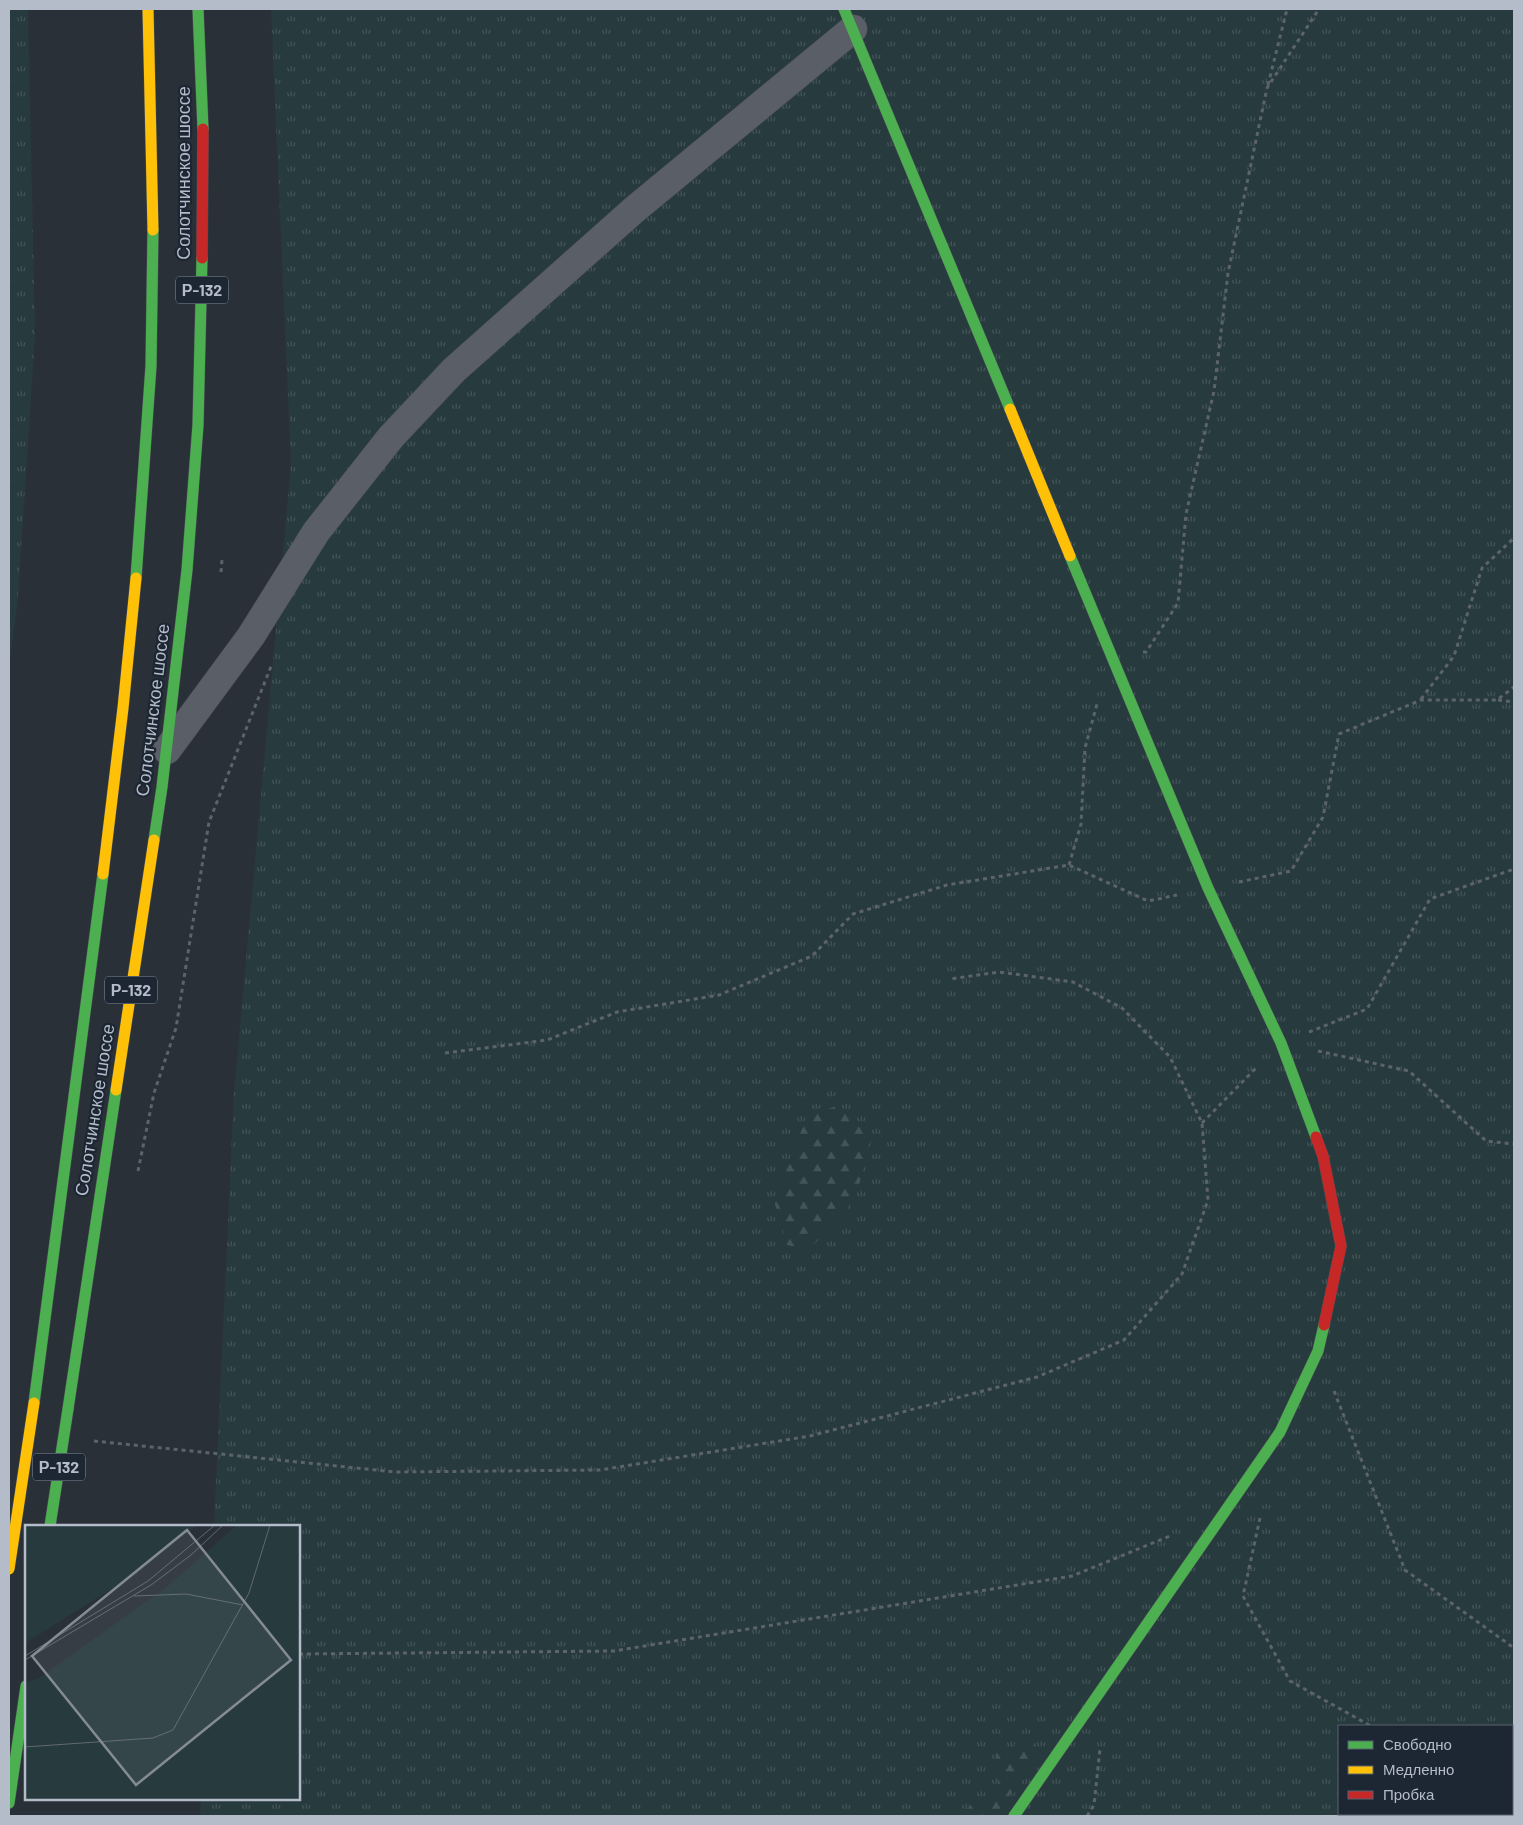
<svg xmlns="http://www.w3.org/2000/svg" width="1523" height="1825" viewBox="0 0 1523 1825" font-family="Barlow,sans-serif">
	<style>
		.grass { fill: url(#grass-tufts); fill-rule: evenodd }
		.forest { fill: url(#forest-firs) }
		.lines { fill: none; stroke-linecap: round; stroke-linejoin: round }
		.street-casing { stroke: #484c53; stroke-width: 29 }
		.fast-casing { stroke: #484c53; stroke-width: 12 }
		.slow-casing { stroke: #484c53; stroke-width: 12 }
		.jam-casing { stroke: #484c53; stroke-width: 12 }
		.path { stroke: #5d636a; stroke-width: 3; stroke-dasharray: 4 4; stroke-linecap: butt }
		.street { stroke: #5a5e66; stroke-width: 28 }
		.fast { stroke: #4caf50; stroke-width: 11 }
		.slow { stroke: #ffc107; stroke-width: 11 }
		.jam { stroke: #c62828; stroke-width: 11 }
		.fast-bridge-casing { stroke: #484c55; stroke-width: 12; stroke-linecap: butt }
		.slow-bridge-casing { stroke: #484c55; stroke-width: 12; stroke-linecap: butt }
		.fast-bridge { stroke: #4caf50; stroke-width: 11 }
		.slow-bridge { stroke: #ffc107; stroke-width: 11 }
		.labels { text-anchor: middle; stroke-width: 4.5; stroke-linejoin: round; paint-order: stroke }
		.shield { fill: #1d2633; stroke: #878f9c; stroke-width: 1 }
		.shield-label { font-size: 16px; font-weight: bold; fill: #b4bcc9 }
		.street-label { font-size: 18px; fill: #b4bcc9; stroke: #1d2633 }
		.inset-road { fill: none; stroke: #616872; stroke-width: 1 }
		.view { fill: #848b96; fill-opacity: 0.15; stroke: #848b96; stroke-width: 2.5 }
		.inset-edge { fill: none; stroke: #b4bcc9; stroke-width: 2.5 }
	</style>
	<defs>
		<pattern id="grass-tufts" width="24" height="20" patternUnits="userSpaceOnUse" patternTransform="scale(1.25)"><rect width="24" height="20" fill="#273a3e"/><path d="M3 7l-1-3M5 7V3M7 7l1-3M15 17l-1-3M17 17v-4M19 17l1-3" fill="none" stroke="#445559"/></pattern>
		<pattern id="forest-firs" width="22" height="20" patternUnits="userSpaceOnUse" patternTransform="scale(1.25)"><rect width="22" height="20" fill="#273a3e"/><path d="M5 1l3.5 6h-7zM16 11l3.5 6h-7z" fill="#445559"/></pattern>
	</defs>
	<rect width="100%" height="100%" fill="#2a3038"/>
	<path class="grass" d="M9 9H28L35 334 18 596 9 666Z
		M271 9H1514V1816H200L201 1799H299V1526H214L234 1093 291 464ZM1339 1726H1512V1814H1339Z"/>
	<path class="forest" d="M838 1105 872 1138 855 1199 809 1250 787 1245 774 1201 806 1118Z
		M1034 1735 1037 1755 995 1816H956L998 1788 997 1753Z"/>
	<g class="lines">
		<g class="street-casing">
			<path id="street" d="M167 750 251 636 316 532 391 437 454 370 635 209 853 29"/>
		</g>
		<g class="fast-casing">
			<path id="fast" d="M198 9 203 129
				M844 9 1010 409
				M1070 556 1208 888 1281 1043 1316 1137
				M136 578 151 366 153 230
				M154 840 162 787 187 570 198 425 202 258
				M34 1403 103 874
				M68 1409 116 1090
				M9 1803 26 1686
				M1014 1816 1280 1432 1318 1351 1324 1325"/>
		</g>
		<g class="slow-casing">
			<path id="slow" d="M148 9 153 230
				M1010 409 1070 556
				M103 874 123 708 136 578
				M116 1090 154 840"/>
		</g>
		<g class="jam-casing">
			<path id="jam" d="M202 258 203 129
				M1316 1137 1323 1156 1341 1246 1324 1325"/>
		</g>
		<path class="path" d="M1268 85 1287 9
			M221 572 222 560
			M1143 652H1146L1178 603 1186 514 1214 391 1228 273 1267 88 1319 9
			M1421 699 1454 656 1482 568 1514 538
			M1498 700 1514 702
			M1069 865 1081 824 1085 748 1097 704
			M1239 882 1291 871 1323 817 1339 734 1421 700H1497L1514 687
			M1309 1032 1367 1009 1430 899 1514 869
			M1318 1051 1409 1071 1486 1141 1514 1144
			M445 1053 547 1040 617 1012 719 995 812 956 853 914 947 885 1069 865 1148 901 1177 895
			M1202 1123 1257 1067
			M138 1171 154 1093 176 1028 209 822 272 664
			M1334 1391 1405 1570 1514 1648
			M94 1441 395 1472 600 1470 810 1436 1037 1377 1124 1340 1182 1274 1208 1200 1202 1123 1170 1057 1122 1008 1073 982 999 972 950 979
			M1260 1518 1243 1596 1290 1681 1371 1726
			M299 1654 614 1651 1072 1576 1170 1536
			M1432 1814V1816
			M1087 1816 1094 1805 1100 1749"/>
		<use href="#street" class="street"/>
		<use href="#fast" class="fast"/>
		<use href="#slow" class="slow"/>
		<use href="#jam" class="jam"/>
		<g class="fast-bridge-casing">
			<path id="fast-bridge" d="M50 1526 68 1409"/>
		</g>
		<g class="slow-bridge-casing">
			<path id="slow-bridge" d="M9 1569 34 1403"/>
		</g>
		<use href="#fast-bridge" class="fast-bridge"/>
		<use href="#slow-bridge" class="slow-bridge"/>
	</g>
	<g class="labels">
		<g class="shield">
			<rect x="176" y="276.5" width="52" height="27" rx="4"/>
			<rect x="105" y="976.5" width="52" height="27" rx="4"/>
			<rect x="33" y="1453.5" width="52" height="27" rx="4"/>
		</g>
		<g class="shield-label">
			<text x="202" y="296">Р-132</text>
			<text x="131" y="996">Р-132</text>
			<text x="59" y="1473">Р-132</text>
		</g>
		<g class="street-label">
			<text transform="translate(184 173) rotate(-90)" y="6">Солотчинское шоссе</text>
			<text transform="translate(153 710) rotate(-83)" y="6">Солотчинское шоссе</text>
			<text transform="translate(95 1110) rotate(-81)" y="6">Солотчинское шоссе</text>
		</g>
	</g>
	<g transform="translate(25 1525)">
		<rect width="275" height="275" fill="#2a3038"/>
		<path d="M0 0H172L112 48 0 118ZM212 0H275V275H0V158L14 153 142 62Z" fill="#273a3e"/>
		<path d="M275 28V38L251 45 243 40Z" fill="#273a3e"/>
		<path d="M0 64 22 101 0 117Z" fill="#273a3e"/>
		<path class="inset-road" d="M109 71 161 69 218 80M0 131 123 56 190 0M0 135 126 60 166 30 198 0M0 222 128 213 148 205 224 68 245 0"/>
		<path class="view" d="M162 5 266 135 111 260 7 131Z"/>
		<rect width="275" height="275" class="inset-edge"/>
	</g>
	<rect width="1523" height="1825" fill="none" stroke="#b4bcc9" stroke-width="20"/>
	<rect x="1338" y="1725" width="175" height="90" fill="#1d2633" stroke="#59626f"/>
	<rect x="1348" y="1741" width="25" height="8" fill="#4caf50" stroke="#59626f"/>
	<text x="1383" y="1750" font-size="15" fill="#b4bcc9">Свободно</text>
	<rect x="1348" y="1766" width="25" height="8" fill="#ffc107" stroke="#59626f"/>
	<text x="1383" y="1775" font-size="15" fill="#b4bcc9">Медленно</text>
	<rect x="1348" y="1791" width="25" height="8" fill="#c62828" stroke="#59626f"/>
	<text x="1383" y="1800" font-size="15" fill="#b4bcc9">Пробка</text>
</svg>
